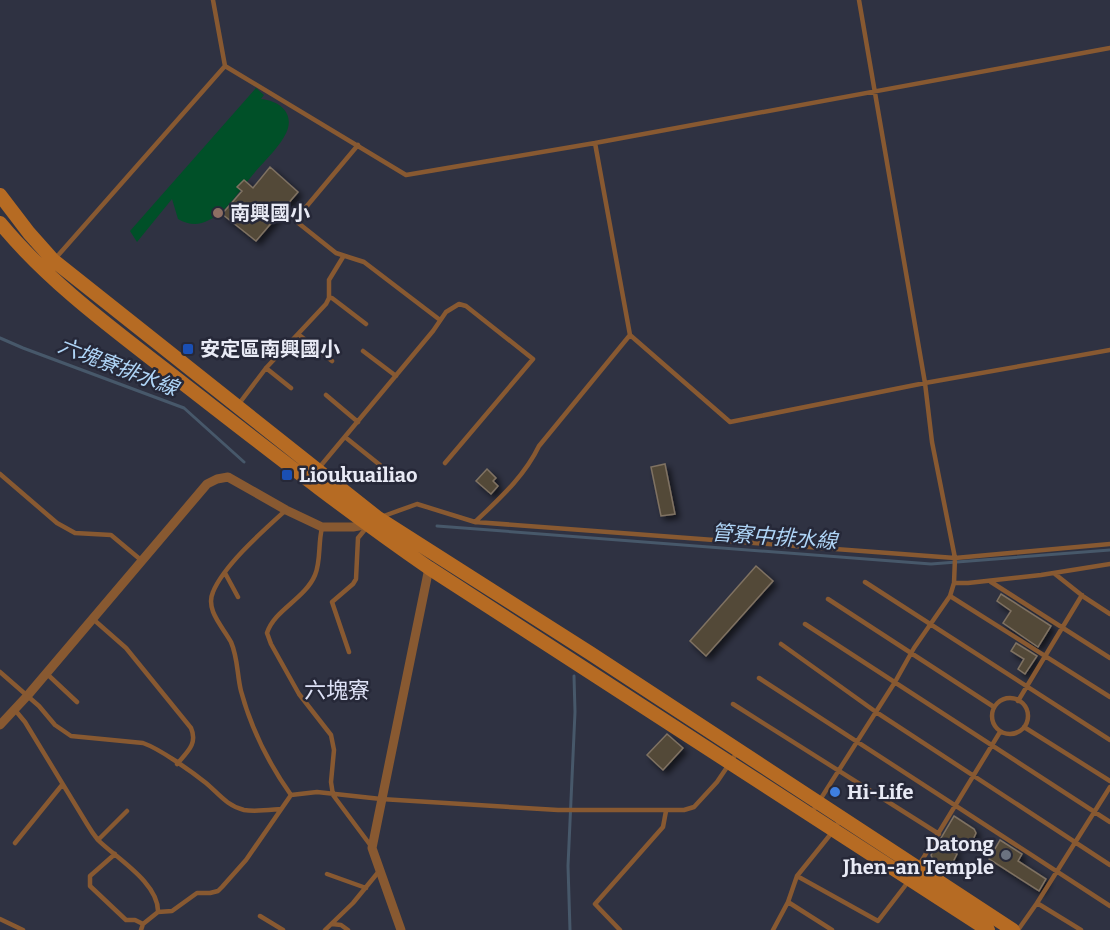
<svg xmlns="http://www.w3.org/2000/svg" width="1110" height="930" viewBox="0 0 1110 930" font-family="Bitter,'Noto Sans TC',serif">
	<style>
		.green { fill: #005028 }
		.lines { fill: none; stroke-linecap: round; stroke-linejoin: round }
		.stream { stroke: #47586a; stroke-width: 3 }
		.building { fill: #534838; stroke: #7f7262; stroke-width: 1.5; filter: url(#shadow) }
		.lane { stroke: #885931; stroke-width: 4.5 }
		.street { stroke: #885931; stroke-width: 9 }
		.secondary { stroke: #b66b23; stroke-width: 14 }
		.education-dot { fill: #8d6e63; stroke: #262838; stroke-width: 2 }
		.transit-dot { fill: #1a4fb4; stroke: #262838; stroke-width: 2 }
		.shop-dot { fill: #3f7fe0; stroke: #262838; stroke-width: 2 }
		.worship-dot { fill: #6b7280; stroke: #262838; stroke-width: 2 }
		.labels { text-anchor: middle; stroke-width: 5; stroke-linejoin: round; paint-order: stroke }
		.poi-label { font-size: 20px; font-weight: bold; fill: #e8eaf5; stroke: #262838; text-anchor: start }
		.water-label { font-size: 21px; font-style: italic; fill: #afd5f7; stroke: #262838 }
		.quarter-label { font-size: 22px; fill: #dee2f7; stroke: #262838 }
	</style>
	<defs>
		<filter id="shadow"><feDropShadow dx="4" dy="4" stdDeviation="3" flood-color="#0009"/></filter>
	</defs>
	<rect width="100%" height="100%" fill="#2f3242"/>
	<path class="green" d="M256 88 264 95 261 99C282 101 297 116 284 137 276 151 261 164 251 177 239 191 226 213 209 220 198 226 189 225 178 219L172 199 137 242 130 231Z"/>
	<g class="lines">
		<path class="stream" d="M0 338 23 348 184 408 244 462
			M437 526 931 564 1110 550
			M570 930 568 866 575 712 574 676"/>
	</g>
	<path class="building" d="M270 167 298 192 256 241 222 214 242 191 237 187 244 180 253 188Z
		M665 464 675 514 661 516 651 467Z
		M487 469 496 478 493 481 498 486 491 494 476 481Z
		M756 566 773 581 706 656 690 641Z
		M1001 594 1051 626 1038 647 1003 623 1011 611 997 601Z
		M1016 643 1037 656 1025 674 1018 669 1024 659 1011 651Z
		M667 734 683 748 663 770 647 755Z
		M954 816 974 829 976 833 972 842 948 849 957 854 951 866 948 864 946 867 933 860 931 855Z
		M1000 840 1022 854 1018 861 1046 879 1039 891 989 859Z"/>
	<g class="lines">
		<path class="lane" d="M213 0 225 66 406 175 595 143 1110 48
			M595 143 630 335 730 422 925 383 1110 350
			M358 145 296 219 297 222 336 253 364 262 440 320
			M54 260 225 66
			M329 298H332L366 324
			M298 334 332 361
			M363 351 396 376
			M266 368 291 388
			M326 395 358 422
			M238 405 266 368 326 304 329 298V280L343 257
			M345 437 380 465
			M318 469 433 331 446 312 459 304 466 306 533 359 445 463
			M0 474 57 523 75 533 111 535 141 560
			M286 510C264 530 224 565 213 592 205 610 223 627 231 642 238 658 237 675 241 691 251 728 269 764 291 795L317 792 381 799 558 810H684L694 807 717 782 738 751
			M381 517 417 504 475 522 955 558 1110 544
			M475 522C499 499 524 477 539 446L630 335
			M322 528C318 543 321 561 315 575 305 599 274 610 267 633L271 644 299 694 331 735 334 750 331 782 333 795 371 846
			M225 573 238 597
			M1055 574 1084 597 1110 614
			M865 582 1110 740
			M991 582 1110 658
			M954 583H968L1041 575 1110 564
			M950 596 1110 697
			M828 599 994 707
			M93 619 126 648 191 728C198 744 187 752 177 764
			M805 624 1110 822
			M781 644 876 712 1110 865
			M349 652 332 602 353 584 356 579 358 538 367 527
			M0 672 39 706 55 725 71 736 143 743C160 749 191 771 206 783 218 793 227 806 244 810 255 812 269 810 281 809
			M46 673 77 702
			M759 678 1110 906
			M992 716a18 18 0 1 1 36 0a18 18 0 1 1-36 0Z
			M1018 701 1082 595
			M733 704 939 834
			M15 710 25 722 87 824C90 829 94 835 98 840 116 858 159 883 158 912
			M1024 727 1110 781
			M811 814 895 682 914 648 950 596 954 583 955 558 932 442 925 383 859 0
			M98 840 127 811
			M15 843 62 785
			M115 854 90 876V886L126 920H135L143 924
			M919 865 1000 732
			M327 874 366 888
			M797 876 878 921 908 882
			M788 902 832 930
			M1037 903 1081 930
			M260 916 283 930
			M0 919 23 930
			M332 924 341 925 348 930
			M141 930 143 924 158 912 172 911 197 893H210L218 891 222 887 246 860 291 795
			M325 930 353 903 380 870
			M620 930 595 904 663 827 666 811
			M773 930 788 902 797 876 834 830 841 818
			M1018 930 1037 903 1110 787"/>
		<path class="street" d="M0 725 28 695 207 484 217 479 228 477 286 510 322 527H353L370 524
			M401 930 372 848 429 568"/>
		<path class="secondary" d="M0 195 29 233 53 260 378 518 590 653 1013 930
			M0 223C52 286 120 334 185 385 265 447 345 510 429 568L988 930"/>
	</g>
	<circle class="education-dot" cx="218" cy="213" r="6"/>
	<g class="transit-dot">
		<rect x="182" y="343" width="12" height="12" rx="3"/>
		<rect x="281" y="469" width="12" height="12" rx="3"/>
	</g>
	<circle class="shop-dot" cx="835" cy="792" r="6"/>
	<circle class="worship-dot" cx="1006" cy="855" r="6"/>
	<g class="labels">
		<g class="poi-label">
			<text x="230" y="220">南興國小</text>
			<text x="200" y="356">安定區南興國小</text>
			<text x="299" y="482">Lioukuailiao</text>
			<text x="847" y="799">Hi-Life</text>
			<text x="994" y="851" text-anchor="end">Datong<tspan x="994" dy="23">Jhen-an Temple</tspan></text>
		</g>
		<g class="water-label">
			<text transform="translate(118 367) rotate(21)" y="7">六塊寮排水線</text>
			<text transform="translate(774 537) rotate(4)" y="7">管寮中排水線</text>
		</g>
		<g class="quarter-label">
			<text x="337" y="698">六塊寮</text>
		</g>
	</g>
</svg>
